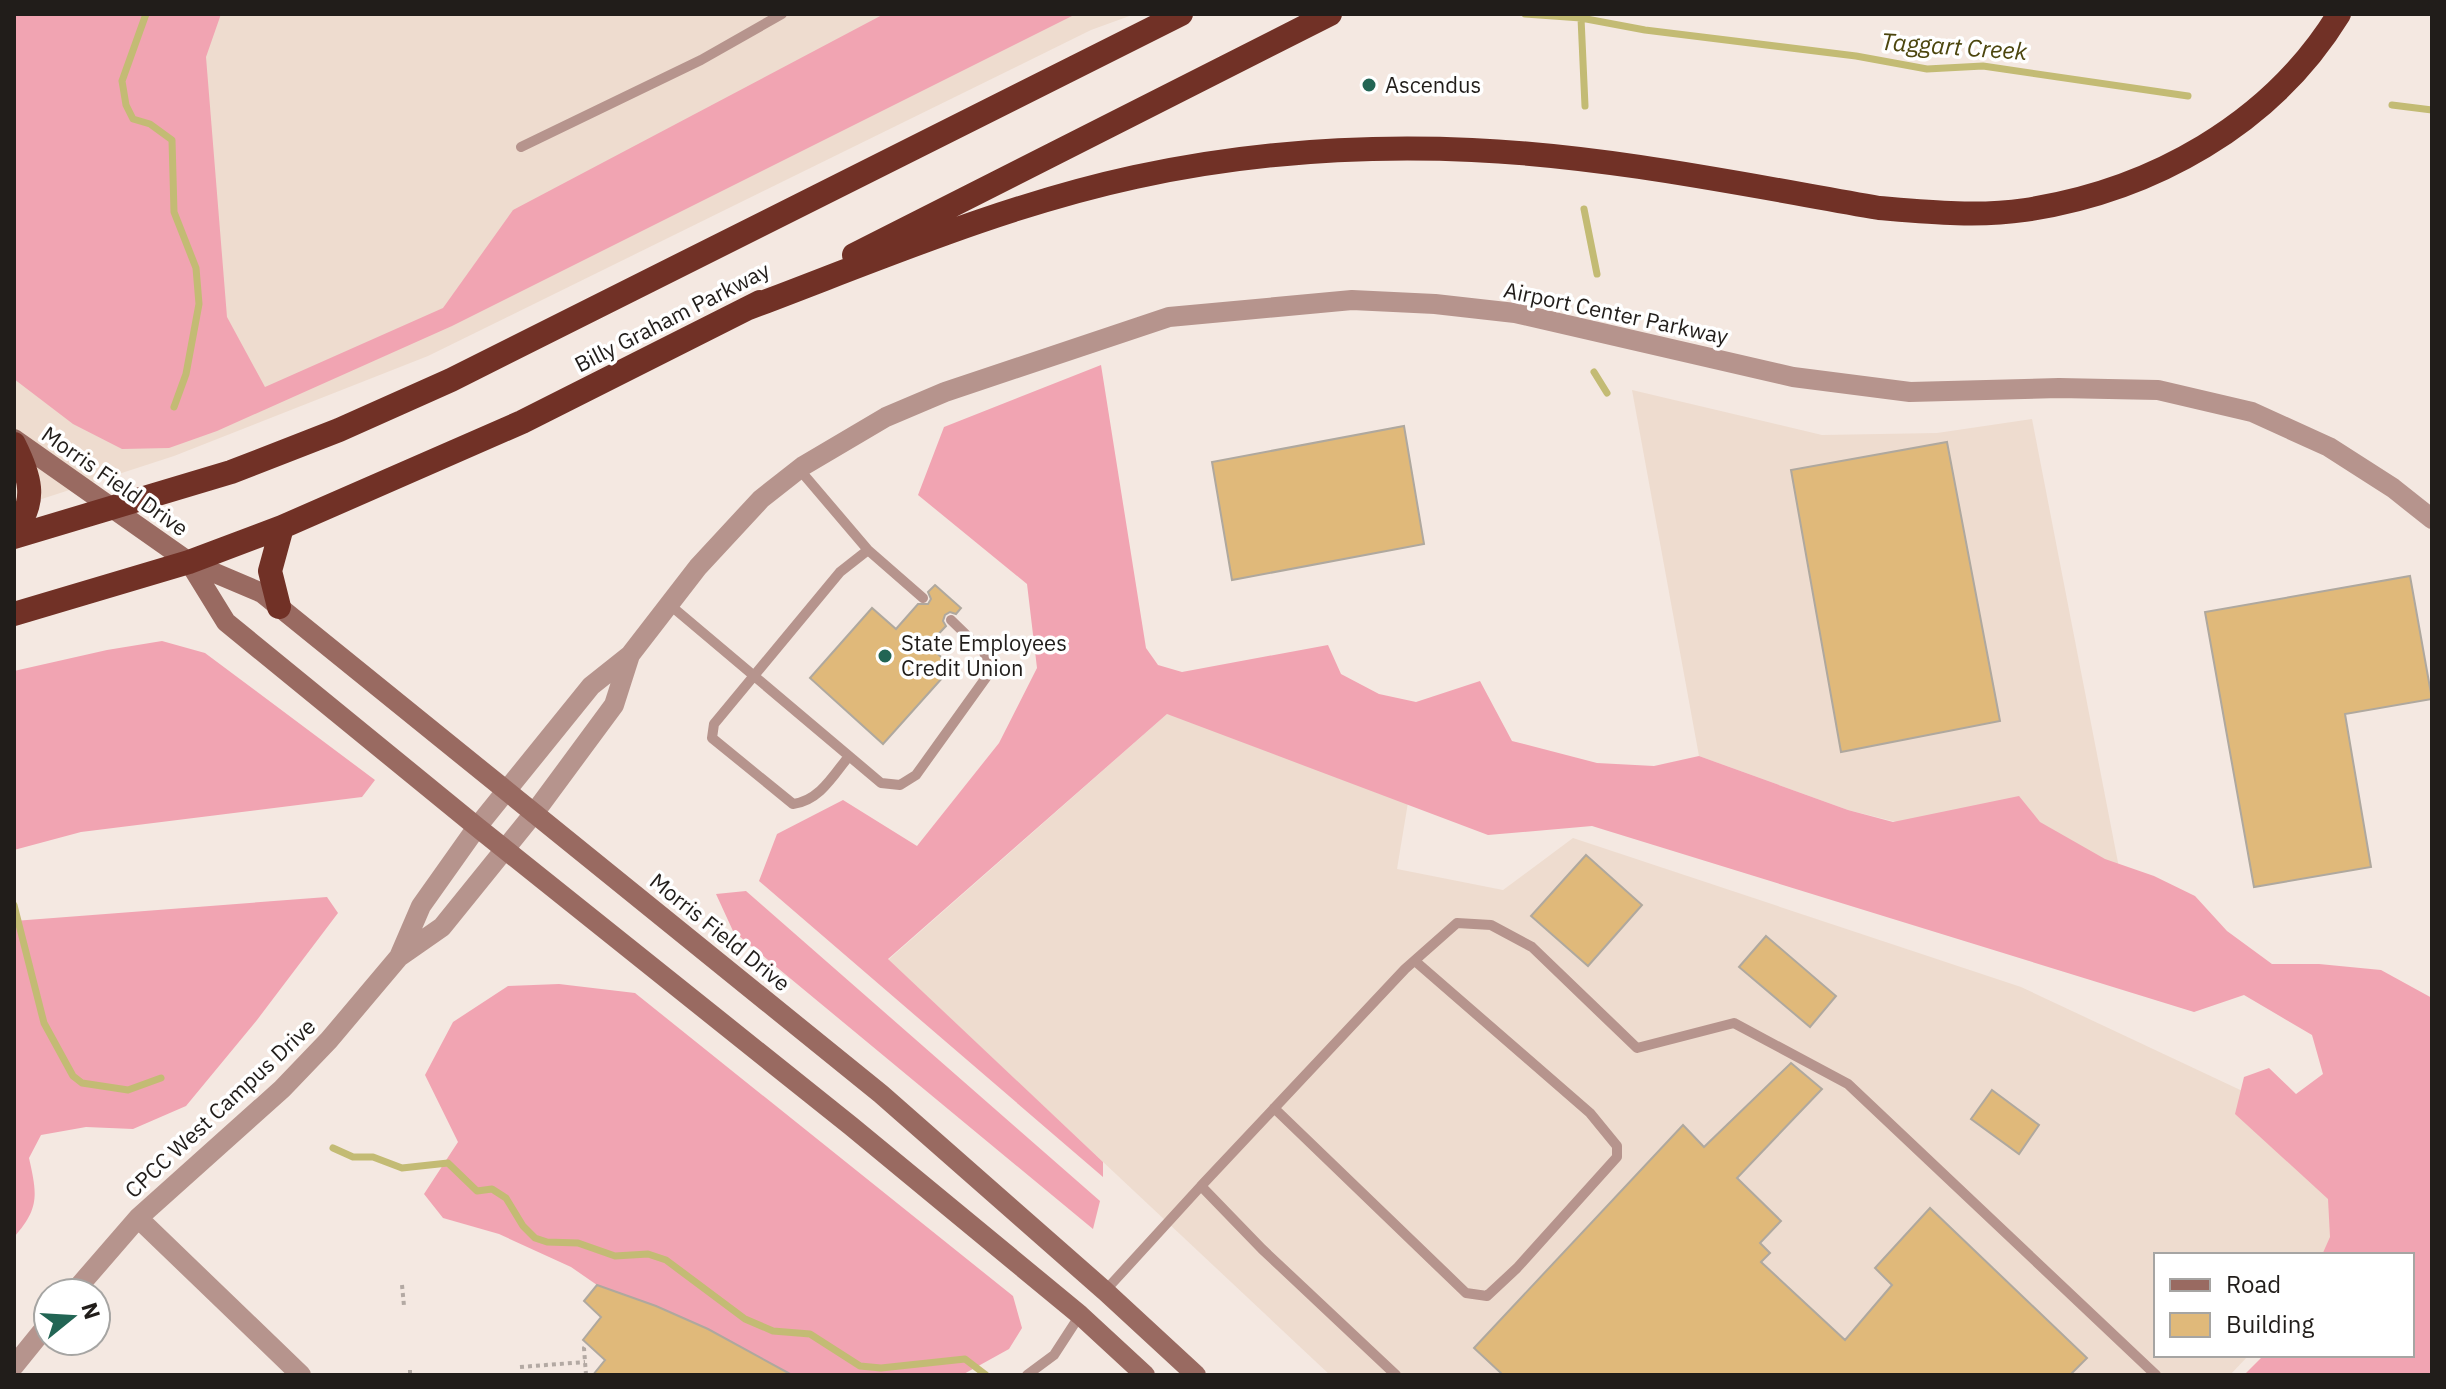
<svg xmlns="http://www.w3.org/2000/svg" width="2446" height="1389" viewBox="0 0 2446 1389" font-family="'IBM Plex Sans',sans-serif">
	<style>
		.built { fill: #eedccf }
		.forest { fill: #f1a4b2 }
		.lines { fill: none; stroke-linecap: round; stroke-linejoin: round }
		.stream { stroke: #c3bb74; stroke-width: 7 }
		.building { fill: #e0b97a; stroke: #afa89e; stroke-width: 2 }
		.path { stroke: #b3a9a3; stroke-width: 4; stroke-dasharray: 4 4; stroke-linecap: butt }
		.lane { stroke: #b6948d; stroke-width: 10 }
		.street { stroke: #b6948d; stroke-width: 20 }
		.secondary { stroke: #996a61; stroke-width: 20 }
		.highway { stroke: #713126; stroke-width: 24 }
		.poi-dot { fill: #226554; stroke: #fff; stroke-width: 3 }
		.labels { text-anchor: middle; stroke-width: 7; stroke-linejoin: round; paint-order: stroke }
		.poi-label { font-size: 22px; fill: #211d1a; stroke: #fff; text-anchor: start }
		.street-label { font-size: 22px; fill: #211d1a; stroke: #fff }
		.water-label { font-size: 24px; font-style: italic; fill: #4c460e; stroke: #fff }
	</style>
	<rect width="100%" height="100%" fill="#f4e8e1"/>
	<path class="built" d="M14 14H1135L1091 30 428 356 174 456 14 508Z
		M1632 390 1822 435 1937 433 2032 419 2121 878 1848 810 1699 756Z
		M1167 714 1414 766 1397 869 1503 890 1573 838 2021 987 2251 1095 2372 1222 2342 1255H2156V1355H2249L2230 1375H1330L888 960Z"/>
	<path class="forest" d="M14 14H221L206 57 227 317 265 387 443 308 513 210 884 14H1076L452 326 217 431 169 448 122 449 73 424 14 379Z
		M1101 365 1146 648 1158 665 1182 672 1328 645 1341 674 1379 694 1416 702 1480 681 1512 741 1597 763 1654 766 1699 756 1848 810 1893 822 2019 796 2040 822 2105 859 2154 876 2195 896 2227 931 2272 964H2319L2381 970 2432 998V1375H2244L2264 1355H2412V1255H2322L2330 1237 2328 1199 2235 1114 2244 1077 2269 1068 2296 1094 2323 1074 2312 1035 2244 995 2194 1012 1592 826 1488 835 1167 714 888 959 1103 1162V1177L759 881 777 834 843 800 917 846 999 743 1037 668 1027 584 918 495 944 427Z
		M162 641 205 653 375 780 362 797 81 832 14 850V671L107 650Z
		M746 891 1100 1201 1093 1229 733 931 716 894Z
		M327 897 338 913 257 1020 186 1106 133 1129 86 1127 41 1135 29 1158C37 1194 40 1208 14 1237V921Z
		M559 984 635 993 1013 1296 1022 1328 1009 1349 962 1375H787L708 1329 656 1306 597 1285 571 1267 499 1234 443 1218 424 1194 458 1142 425 1075 453 1022 508 986Z"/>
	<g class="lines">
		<path class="stream" d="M146 14 122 81 126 105 133 119 150 124 172 140 174 212 196 268 199 304 186 374 174 407
			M1525 14 1581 18 1645 30 1856 56 1927 69 1983 66 2188 96
			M1581 18 1585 106
			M2392 105 2432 110
			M1584 209 1597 274
			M1594 372 1607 393
			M14 905 44 1023 73 1076 82 1083 128 1090 161 1078
			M333 1148 353 1157H373L402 1168 448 1163 477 1191 492 1189 506 1198 523 1226 535 1238 547 1242 578 1243 615 1256 648 1254 666 1260 745 1319 773 1331 810 1334 860 1366 881 1368 965 1359 986 1375"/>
	</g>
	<path class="building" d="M1404 426 1424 544 1232 580 1212 462Z
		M1947 442 2000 721 1841 752 1791 470Z
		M2410 576 2432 699 2345 714 2371 867 2254 887 2205 612Z
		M935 585 961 608 956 614 950 612 945 615 943 621 946 626 928 645 952 667 883 744 810 678 872 608 896 629 918 604H928L931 599 928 592Z
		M1586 855 1642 905 1588 966 1531 916Z
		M1766 936 1836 996 1810 1027 1739 967Z
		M1791 1063 1822 1089 1737 1178 1781 1221 1760 1243 1770 1253 1761 1262 1845 1340 1892 1285 1875 1268 1930 1208 2087 1358 2070 1375H1503L1474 1348 1683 1125 1704 1147Z
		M1992 1090 2039 1125 2019 1154 1971 1119Z
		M597 1285 656 1306 708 1329 792 1375H593L605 1360 583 1340 601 1317 584 1301Z"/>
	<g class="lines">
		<path class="path" d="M402 1285 404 1306
			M520 1367 585 1362
			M410 1370V1375
			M586 1375 584 1348 587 1344"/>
		<path class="lane" d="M521 147 701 60 782 14
			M799 469 868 550 923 598
			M670 605 881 783 900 785 916 775 990 672 984 652 951 620
			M849 756C833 776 819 801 793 804L712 738 714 724 840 572 868 550
			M1274 1108 1466 1293 1487 1296 1517 1268 1617 1157V1146L1590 1113 1415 961
			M1201 1186 1405 969 1457 923 1491 925 1532 947 1637 1048 1734 1023 1848 1084 2156 1375
			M1105 1291 1201 1186 1262 1249 1396 1375
			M1027 1375 1054 1355 1080 1315"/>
		<path class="street" d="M399 957 421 906 477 827 591 686 630 655 698 567 761 499 803 466 886 417 945 392 1169 317 1352 300 1435 304 1515 313 1793 377 1910 392 2059 388 2158 390 2252 412 2329 447 2393 488 2432 519
			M138 1218 301 1375
			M73 1293 138 1218 282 1089 329 1040 399 957 442 927 535 812 614 705 630 655
			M14 1366 48 1324"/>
		<path class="secondary" d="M14 439 189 562 262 593 881 1094 1105 1291 1196 1375
			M189 562 226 622 477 827 851 1126 1080 1315 1145 1375"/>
		<path class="highway" d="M854 255 1330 14
			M746 309C874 261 1001 206 1135 177 1245 153 1360 145 1472 150 1607 156 1746 185 1879 208 1927 212 1977 217 2025 210 2151 191 2271 125 2339 14
			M14 444C29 474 39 502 14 529
			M14 537 231 472 339 430 451 380 1181 14
			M279 607 270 571 282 527
			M14 614 189 562 282 527 522 422 760 302"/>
	</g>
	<g class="poi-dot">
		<circle cx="1369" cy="85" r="8"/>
		<circle cx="885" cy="656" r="8"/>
	</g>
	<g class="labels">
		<g class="poi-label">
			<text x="1385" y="93">Ascendus</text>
			<text x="901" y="651">State Employees<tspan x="901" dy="25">Credit Union</tspan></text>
		</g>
		<g class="street-label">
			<text transform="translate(1616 313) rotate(12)" y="8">Airport Center Parkway</text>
			<text transform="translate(672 317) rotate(-27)" y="8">Billy Graham Parkway</text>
			<text transform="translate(115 481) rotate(35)" y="8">Morris Field Drive</text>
			<text transform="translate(720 932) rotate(39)" y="8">Morris Field Drive</text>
			<text transform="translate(220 1108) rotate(-43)" y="8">CPCC West Campus Drive</text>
		</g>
		<g class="water-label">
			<text transform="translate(1954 47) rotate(4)" y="8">Taggart Creek</text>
		</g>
	</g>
	<rect width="2446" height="1389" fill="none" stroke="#211d1a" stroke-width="32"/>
	<rect x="2154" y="1253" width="260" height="104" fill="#ffffff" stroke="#a6a5a3" stroke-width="2"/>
	<rect x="2170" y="1279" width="40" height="12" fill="#996a61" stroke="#a6a5a3" stroke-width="2"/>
	<text x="2226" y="1293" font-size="24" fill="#211d1a">Road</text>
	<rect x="2170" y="1313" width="40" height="24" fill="#e0b97a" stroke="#a6a5a3" stroke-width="2"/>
	<text x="2226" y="1333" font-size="24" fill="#211d1a">Building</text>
	<g transform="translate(72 1317) rotate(72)"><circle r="38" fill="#ffffff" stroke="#a6a5a3" stroke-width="2"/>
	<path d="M0-6L14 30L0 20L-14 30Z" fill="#226554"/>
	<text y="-12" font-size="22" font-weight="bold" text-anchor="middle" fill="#211d1a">N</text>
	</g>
</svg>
